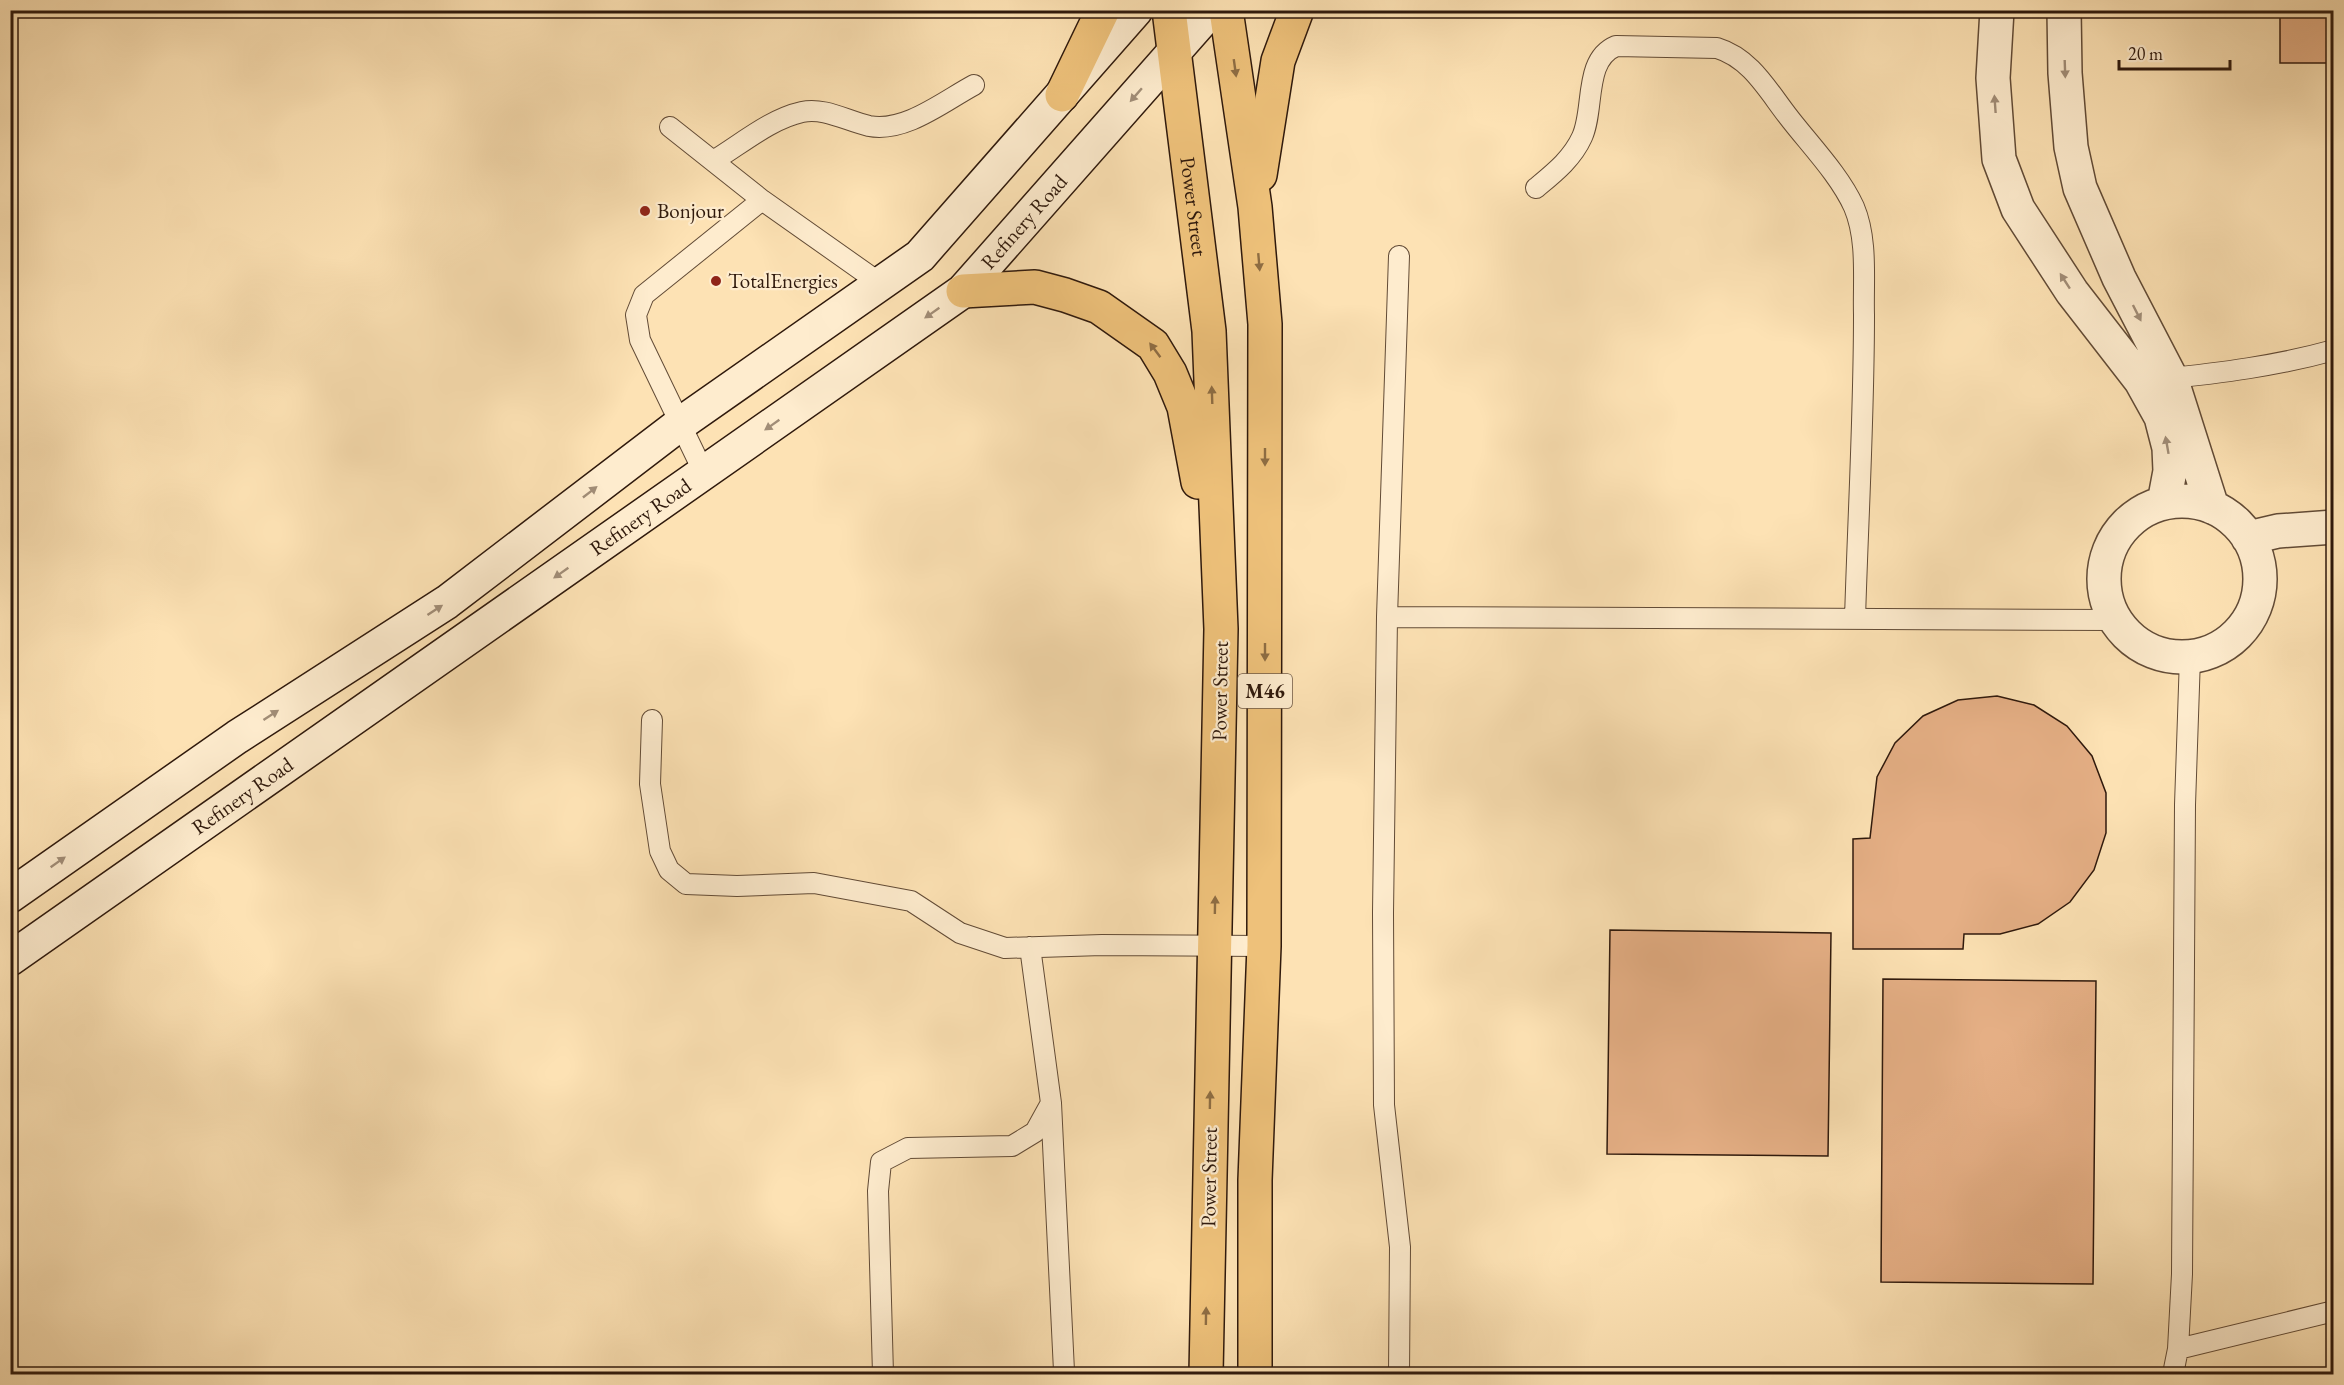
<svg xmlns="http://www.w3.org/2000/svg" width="2344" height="1385" viewBox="0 0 2344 1385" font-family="'EB Garamond',serif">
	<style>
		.building { fill: #e5af85; stroke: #2f190c; stroke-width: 1.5 }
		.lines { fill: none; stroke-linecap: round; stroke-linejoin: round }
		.service-casing { stroke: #624b36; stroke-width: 22 }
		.minor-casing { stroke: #624b36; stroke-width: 36 }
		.secondary-casing { stroke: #2f190c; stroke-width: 36 }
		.primary-casing { stroke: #2f190c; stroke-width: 36 }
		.service { stroke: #feecce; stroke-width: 20 }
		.minor { stroke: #feecce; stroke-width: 33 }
		.secondary { stroke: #feecce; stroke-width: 33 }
		.primary { stroke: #eec17a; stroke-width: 33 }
		.oneway { fill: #8e6d43 }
		.oneway2 { fill: #a18d77 }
		.poi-dot { fill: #8f2418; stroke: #feecce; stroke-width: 2 }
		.labels { text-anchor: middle; stroke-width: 4.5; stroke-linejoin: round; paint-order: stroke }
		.shield { fill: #feecce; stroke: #6d5846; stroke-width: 1.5 }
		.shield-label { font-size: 20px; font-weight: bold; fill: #2f190c }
		.street-label { font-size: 21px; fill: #2f190c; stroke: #feecce }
		.poi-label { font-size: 21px; fill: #2f190c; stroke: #feecce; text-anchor: start }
	</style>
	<rect width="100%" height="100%" fill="#fde2b4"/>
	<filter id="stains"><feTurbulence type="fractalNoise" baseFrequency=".00333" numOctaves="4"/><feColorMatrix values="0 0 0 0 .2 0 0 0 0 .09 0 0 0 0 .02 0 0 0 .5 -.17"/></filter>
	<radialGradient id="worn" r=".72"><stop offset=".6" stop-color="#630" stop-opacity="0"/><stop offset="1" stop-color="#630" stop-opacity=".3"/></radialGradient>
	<path class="building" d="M2280 10H2334V63H2280Z
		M1997 696 2034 705 2067 726 2092 756 2106 793V833L2094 870 2070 902 2038 924 2000 934H1964L1963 949H1853V839L1870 838 1877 777 1895 743 1923 716 1958 700Z
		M1610 930 1831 933 1828 1156 1607 1154Z
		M1883 979 2096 981 2093 1284 1881 1282Z"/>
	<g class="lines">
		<g class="service-casing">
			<path id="service" d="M670 127 762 200
				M713 161C740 145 770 119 802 112 824 107 847 121 869 126 905 133 944 101 974 85
				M1536 188C1554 173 1572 159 1582 137 1595 109 1583 60 1616 46L1717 48C1750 58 1767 89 1787 115 1809 144 1839 174 1854 207 1868 240 1863 281 1864 315 1864 416 1858 518 1855 619
				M1399 256 1387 617 1383 913 1384 1105 1400 1247 1399 1374
				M2162 379C2220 373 2277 366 2334 350
				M704 473 640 340 636 315 644 295 762 200 881 284
				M1387 617 2116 620
				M652 720 650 784 660 851 669 870 686 884 737 886 814 883 911 901 960 933 1005 948 1102 945 1264 946
				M1051 1103 1064 1371
				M2178 1349 2334 1311
				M883 1374 878 1191 881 1162 908 1148 1012 1146 1035 1132 1051 1103 1030 947
				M2173 1374 2178 1349 2182 1274 2185 805 2190 657"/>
		</g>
		<g class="minor-casing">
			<path id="minor" d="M1997 10 1993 78 1999 159 2018 209 2072 292 2141 381 2161 417 2169 448 2170 471 2164 503
				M2064 10 2065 73 2071 147 2080 188 2119 278 2171 378 2212 507
				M2104 579a78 78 0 1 1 156 0a78 78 0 1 1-156 0Z
				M2248 538 2278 531 2334 527"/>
		</g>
		<g class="secondary-casing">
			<g id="secondary">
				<path d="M10 896 237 737 447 602 680 424 920 256 1136 10"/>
				<path id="s1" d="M10 959 963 291 1211 10"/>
			</g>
		</g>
		<g class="primary-casing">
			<g id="primary">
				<path id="s2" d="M1169 10 1209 331 1221 629 1206 1374"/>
				<path d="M1226 10 1255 207 1265 324 1264 946 1255 1180V1374"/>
				<path d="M1062 95 1103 10"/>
				<path d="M1260 175 1278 61 1297 10"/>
				<path d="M963 291 1035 287 1065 295 1099 307 1153 345 1170 373 1184 407 1198 482"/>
			</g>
		</g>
		<use href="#service" class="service"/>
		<use href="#minor" class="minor"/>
		<use href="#secondary" class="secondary"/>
		<use href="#primary" class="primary"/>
	</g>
	<defs><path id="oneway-solid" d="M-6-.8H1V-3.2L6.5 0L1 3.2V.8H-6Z" transform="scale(1.5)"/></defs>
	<g class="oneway">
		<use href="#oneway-solid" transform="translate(1235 68) rotate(82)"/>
		<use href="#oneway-solid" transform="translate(1259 262) rotate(85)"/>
		<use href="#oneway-solid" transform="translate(1155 350) rotate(-127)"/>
		<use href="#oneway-solid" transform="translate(1212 395) rotate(-92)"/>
		<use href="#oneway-solid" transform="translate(1265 457) rotate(90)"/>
		<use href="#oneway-solid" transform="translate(1265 652) rotate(90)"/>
		<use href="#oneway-solid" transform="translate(1215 905) rotate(-89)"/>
		<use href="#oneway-solid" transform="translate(1210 1100) rotate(-89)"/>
		<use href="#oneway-solid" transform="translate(1206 1316) rotate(-89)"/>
	</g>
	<g class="oneway2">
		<use href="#oneway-solid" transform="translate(2065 69) rotate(88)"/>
		<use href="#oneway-solid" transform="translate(1136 95) rotate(131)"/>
		<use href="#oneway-solid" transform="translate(1995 104) rotate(-94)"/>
		<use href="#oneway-solid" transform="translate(2065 281) rotate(-123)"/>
		<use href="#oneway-solid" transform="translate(932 313) rotate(145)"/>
		<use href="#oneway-solid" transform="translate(2137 313) rotate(63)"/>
		<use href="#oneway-solid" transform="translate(772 425) rotate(145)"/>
		<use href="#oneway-solid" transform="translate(2167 445) rotate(-100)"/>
		<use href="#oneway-solid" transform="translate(590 492) rotate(-38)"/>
		<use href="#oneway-solid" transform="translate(561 573) rotate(145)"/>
		<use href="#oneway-solid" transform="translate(435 610) rotate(-33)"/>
		<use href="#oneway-solid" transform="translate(271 715) rotate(-33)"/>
		<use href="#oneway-solid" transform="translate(58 862) rotate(-35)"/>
	</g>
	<g class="poi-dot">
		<circle cx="645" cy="211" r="6"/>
		<circle cx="716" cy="281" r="6"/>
	</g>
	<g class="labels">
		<rect class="shield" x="1238" y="674" width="54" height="34" rx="4.5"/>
		<g class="shield-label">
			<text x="1265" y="698">M46</text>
		</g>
		<g class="street-label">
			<text dy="7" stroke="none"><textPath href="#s2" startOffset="198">Power Street</textPath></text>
			<text dy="7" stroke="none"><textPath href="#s1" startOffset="1256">Refinery Road</textPath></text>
			<text dy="7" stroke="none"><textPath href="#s1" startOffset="770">Refinery Road</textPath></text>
			<text transform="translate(1220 691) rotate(-89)" y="7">Power Street</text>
			<text dy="7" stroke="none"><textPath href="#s1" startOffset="284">Refinery Road</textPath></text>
			<text transform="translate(1209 1177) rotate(-89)" y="7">Power Street</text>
		</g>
		<g class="poi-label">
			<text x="657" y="218">Bonjour</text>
			<text x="728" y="288">TotalEnergies</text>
		</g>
	</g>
	<rect width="2344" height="1385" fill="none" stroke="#fde2b4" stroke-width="36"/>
	<rect x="12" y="12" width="2320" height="1361" fill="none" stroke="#2f190c" stroke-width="3"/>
	<rect x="18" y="18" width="2308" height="1349" fill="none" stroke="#2f190c" stroke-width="1.5"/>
	<path d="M2119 60v9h111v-9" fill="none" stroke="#2f190c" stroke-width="3"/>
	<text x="2128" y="60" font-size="18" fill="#2f190c" stroke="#feecce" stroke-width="4.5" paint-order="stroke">20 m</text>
	<rect width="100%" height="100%" filter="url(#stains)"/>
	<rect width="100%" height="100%" fill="url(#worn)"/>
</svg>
